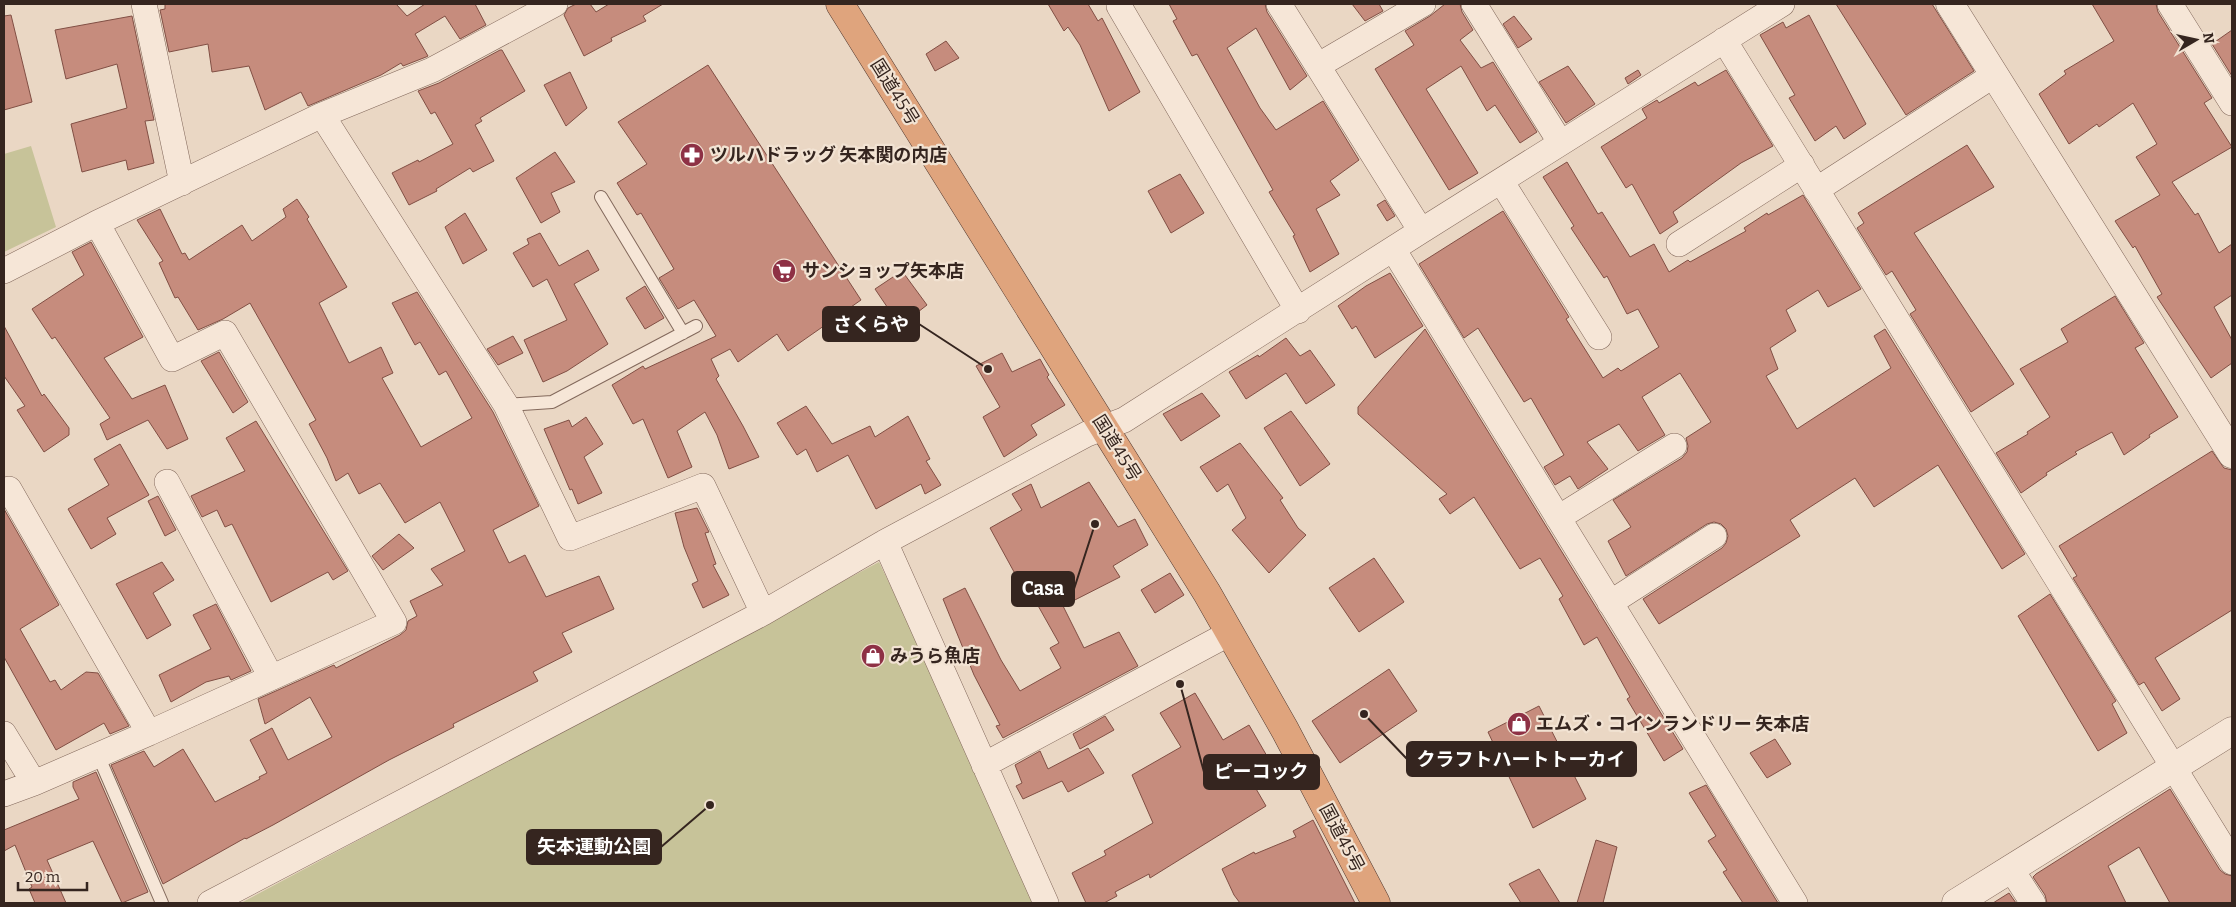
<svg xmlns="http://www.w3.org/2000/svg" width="2236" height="907" viewBox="0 0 2236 907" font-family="Bitter,'Noto Sans JP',serif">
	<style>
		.green { fill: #c7c399 }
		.building { fill: #c68c7d; stroke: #814f44 }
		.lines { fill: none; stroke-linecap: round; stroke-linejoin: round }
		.service-casing { stroke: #83695c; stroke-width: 14 }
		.minor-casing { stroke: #83695c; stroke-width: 26 }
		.tertiary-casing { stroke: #83695c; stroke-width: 29 }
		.trunk-casing { stroke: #523930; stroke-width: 29 }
		.service { stroke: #f6e6d7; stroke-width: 12 }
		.minor { stroke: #f6e6d7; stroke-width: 25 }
		.tertiary { stroke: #f6e6d7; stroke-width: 28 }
		.trunk { stroke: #dfa47d; stroke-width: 28 }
		.labels { text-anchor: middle; stroke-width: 4.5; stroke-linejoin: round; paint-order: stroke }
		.street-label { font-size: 18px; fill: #35251f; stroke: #f2e3d3 }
		.poi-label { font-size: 18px; font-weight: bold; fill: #35251f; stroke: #f2e3d3; text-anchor: start }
		.leader { fill: none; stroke: #35251f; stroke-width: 2 }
		.callout-dot { fill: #35251f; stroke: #f2e3d3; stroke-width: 2 }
		.callout { fill: #35251f; stroke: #35251f; stroke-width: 2 }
		.callout-label { font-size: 19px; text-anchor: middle; font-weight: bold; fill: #fff }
	</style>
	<rect width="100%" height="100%" fill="#ead7c4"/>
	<path class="green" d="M31 146 56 227 4 252V154Z
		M879 562 1043 903H241Z"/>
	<path class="building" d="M165 4H396L407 16 425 4H475L486 25 460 39 445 16 415 34 428 56 426 57 403 66 401 63 381 75 308 106 301 92 265 110 249 66 212 72 208 44 169 52 160 10 165 9Z
		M576 4H590L596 12 609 4H663L643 16 646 21 611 38 612 41 584 56 564 15 568 8Z
		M1048 4H1088L1098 21 1102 18 1140 92 1109 111 1080 45 1068 27 1064 31Z
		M1169 4H1265L1267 12 1307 76 1290 90 1256 28 1227 48 1260 108 1276 130 1323 101 1359 160 1330 181 1340 195 1316 209 1339 254 1310 272 1293 236 1295 235 1269 192 1273 190 1197 54 1192 56 1173 21 1177 19Z
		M1352 4H1379L1383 11 1365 21Z
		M1445 4H1460L1462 12 1473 30 1460 40 1481 68 1493 62 1537 132 1520 143 1495 105 1487 111 1461 66 1426 89 1478 173 1449 190 1375 69 1414 45 1405 31 1430 16Z
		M1836 4H1932L1974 71 1906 115Z
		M2092 4H2156L2158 12 2212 98 2204 103 2232 147 2172 182 2195 215 2198 213 2219 253 2232 244V295L2214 307 2232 340V363L2211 378 2157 297 2162 294 2135 246 2133 248 2115 221 2160 195 2136 157 2157 144 2133 103 2099 127 2097 124 2069 144 2039 94 2066 74 2064 71 2114 41Z
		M11 15 32 102 4 110V16Z
		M1809 15 1866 124 1844 139 1836 126 1815 141 1789 98 1795 95 1760 35 1783 22 1786 28Z
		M132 16 154 120 145 121 154 163 128 170 126 160 82 172 71 124 127 108 117 64 66 79 55 30Z
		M1514 16 1532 39 1518 48 1503 24Z
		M2232 30V76L2212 44Z
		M946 41 959 58 935 71 926 54Z
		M500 50H502L525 91 480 118 482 121 475 125 494 161 473 172 470 168 436 189 437 191 409 205 392 173 418 160 419 162 453 144 435 112 431 114 418 91 439 83Z
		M708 65 861 300 788 351 777 334 738 362 730 349 711 359 719 376 716 379 743 426 759 457 729 469 717 435 705 412 677 431 692 467 668 478 643 419 633 424 612 385 643 366 645 369 716 336 694 300 678 309 659 278 674 269 641 213 637 215 617 183 647 164 618 122Z
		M1568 66 1595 104 1566 123 1539 82Z
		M1638 70 1641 75 1628 84 1625 78Z
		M1726 70 1773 146 1741 163 1673 212 1678 222 1660 234 1632 184 1626 188 1601 147 1647 118 1642 109 1657 100 1659 103 1695 82 1698 86Z
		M570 72 587 108 566 126 544 85Z
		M1967 145 1994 187 1914 233 2014 384 1971 412 1910 314 1916 310 1892 271 1886 275 1857 228 1864 223 1858 213Z
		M555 152 575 182 551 193 560 212 541 223 516 178Z
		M1567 162 1598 214 1602 212 1630 257 1654 244 1669 272 1688 260 1690 262 1746 231 1744 228 1767 213 1768 215 1803 195 1861 289 1828 307 1818 290 1786 310 1796 331 1770 348 1778 369 1766 376 1797 429 1891 368 1874 336 1885 329 2025 554 2002 569 1938 465 1874 507 1855 478 1790 520 1800 536 1659 624 1643 599 1722 548 1726 543 1728 536 1726 529 1721 524 1714 522 1707 524 1626 576 1608 541 1631 527 1613 500 1682 458 1687 452 1688 446 1686 438 1711 422 1680 373 1642 397 1665 435 1638 451 1619 424 1587 442 1608 469 1578 489 1570 476 1555 485 1544 467 1564 455 1531 398 1524 402 1478 328 1464 338 1419 264 1503 211 1569 317 1566 319 1603 378 1618 368 1621 371 1659 347 1638 309 1627 314 1607 276 1604 278 1571 228 1574 226 1543 177Z
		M1180 174 1204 213 1171 233 1148 191Z
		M297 199 309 217 307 219 347 287 319 303 349 363 381 347 393 373 382 378 421 447 472 418 446 371 439 375 420 342 415 345 392 303 417 292 493 412 539 506 493 530 509 563 525 555 546 597 599 576 614 609 562 633 572 652 533 672 538 681 453 724 454 727 389 760 273 825 246 839 245 838 163 884 111 765 144 751 154 767 183 749 215 802 260 779 259 777 267 773 250 740 272 728 288 760 332 737 310 697 265 724 258 699 334 665 336 668 400 635 406 630 408 621 417 616 410 601 443 585 431 569 465 551 440 502 405 523 380 483 359 494 348 473 336 481 327 458 309 424 316 420 250 303 223 319 198 330 178 297 175 298 159 263 163 261 137 220 160 209 182 254 185 253 189 260 242 225 252 241 286 217 283 209Z
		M1385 200 1395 216 1387 221 1377 205Z
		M465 213 487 250 463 264 445 227Z
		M540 233 559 266 588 250 599 270 574 284 608 344 567 371 543 382 524 340 567 320 547 279 533 287 513 253 529 244 527 239Z
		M91 242 143 337 104 358 132 399 165 385 188 439 167 449 148 420 107 440 100 424 110 418 55 337 52 339 32 309 84 275 72 252Z
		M902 271 927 305 900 326 875 289Z
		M1390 273 1423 326 1375 358 1356 326 1352 329 1338 306 1366 286Z
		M645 286 664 318 645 329 626 298Z
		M2115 296 2144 343 2135 348 2178 417 2149 435 2150 437 2124 455 2112 432 2075 452 2077 454 2046 473 2047 475 2021 493 1996 453 2028 434 2027 432 2050 417 2020 369 2068 342 2061 329Z
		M4 326 42 396 44 394 69 428V435L44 452 17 410 25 406 4 376Z
		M1425 329 1683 749 1664 761 1627 699 1630 697 1597 637 1584 645 1559 599 1563 596 1540 558 1520 569 1474 497 1450 514 1439 499 1447 494 1358 414V407Z
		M513 336 523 353 498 365 487 349Z
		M1286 338 1300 356 1310 350 1335 385 1306 404 1286 373 1246 399 1229 372 1258 355 1259 357Z
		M219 352 248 402 233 413 201 361Z
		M1002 353 1012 372 1040 359 1049 375 1047 377 1065 405 1031 425 1037 435 1004 457 983 417 1000 407 976 366Z
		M1202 393 1220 416 1181 441 1163 414Z
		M806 406 832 444 870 426 875 437 908 416 930 459 926 461 941 485 925 494 921 484 876 509 848 455 817 472 806 449 797 455 777 423Z
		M1291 411 1330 464 1300 486 1264 428Z
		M586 417 603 444 584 457 602 493 578 504 572 489 570 490 544 429 569 420 572 427Z
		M256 421 348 571 333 580 328 572 271 602 232 524 225 527 217 510 202 517 191 496 245 471 226 438Z
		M1240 443 1283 498 1280 500 1298 528 1306 535 1269 573 1232 530 1246 518 1228 484 1217 492 1200 467Z
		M120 444 149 495 107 518 116 534 91 549 68 509 109 485 94 459Z
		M2212 451 2224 468 2232 470V610L2155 658 2180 699 2162 711 2144 682 2139 685 2073 578 2077 576 2059 546Z
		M1089 482 1118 527 1135 519 1148 545 1113 566 1120 577 1063 606 1084 648 1119 632 1138 666 1003 738 996 726 1000 725 974 675 943 599 965 588 1001 660 1020 691 1061 668 1050 648 1059 643 1023 579 1019 581 990 528 1022 510 1012 494 1031 484 1041 508Z
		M158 496 176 530 165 536 148 501Z
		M697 508 709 532 705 533 716 564 713 565 729 595 703 608 692 584 698 581 684 547 675 513Z
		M4 509 59 605 20 629 50 682 55 680 61 690 86 672 98 673 129 726 110 734 104 723 56 750 4 657Z
		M399 534 414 548 383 570 372 556Z
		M1374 558 1404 602 1359 632 1329 588Z
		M162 562 174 580 153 593 171 625 147 639 116 584Z
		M1170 573 1184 595 1155 613 1141 590Z
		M2050 594 2116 701 2112 704 2127 733 2098 751 2018 616Z
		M216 604 251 671 231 680 229 676 206 682 171 702 159 675 211 649 193 615Z
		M1389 669 1417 711 1340 763 1312 721Z
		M1195 693 1223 740 1249 725 1271 763 1248 775 1266 806 1150 878 1149 874 1115 892 1117 896 1104 903H1086L1072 873 1106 855 1104 851 1153 823 1132 775 1181 747 1160 713Z
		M1539 706 1586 799 1533 828 1488 732Z
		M1105 716 1114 730 1080 749 1073 734Z
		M1775 739 1791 764 1767 778 1750 753Z
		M1088 748 1104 773 1068 792 1062 781 1023 799 1016 786 1022 783 1015 765 1040 751 1048 769Z
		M96 772 148 892 122 903 93 841 47 860 66 903H35L29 889 32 887 15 845 4 851V830L79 799 73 787V782Z
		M1706 785 1778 903H1743L1723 872 1727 870 1708 841 1716 836 1689 793Z
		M2170 789 2220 870 2225 874 2232 876V903H2170L2139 847 2108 866 2126 903H2047L2045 895 2033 877 2036 874Z
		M1313 820 1355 903H1240L1234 895 1222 869 1254 852 1255 854 1296 837 1293 831Z
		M1596 840 1617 847 1603 903H1577Z
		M1539 869 1560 903H1521L1509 884Z
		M2009 893 2016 903H1993Z"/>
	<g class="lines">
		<g class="service-casing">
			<path id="service" d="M601 197 683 333
				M506 405 552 402 696 326
				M98 755 162 903"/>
		</g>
		<g class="minor-casing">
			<path id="minor" d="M144 4 182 183
				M1279 4 1421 231
				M1474 4 1560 142
				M2170 4 2232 103
				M1119 6 1298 311
				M1724 40 2232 862
				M1319 65 1423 4
				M322 115 506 405 570 538 703 486 763 613
				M1501 181 1599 337
				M1816 190 1994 75
				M97 223 172 359 225 333 394 622 149 733
				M1679 244 1802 165
				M1393 249 1795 903
				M4 271 97 223 322 115 432 70 555 4
				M167 482 271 677
				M9 489 149 733 34 783
				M1558 518 1674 446
				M885 542 1046 903
				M1610 603 1714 536
				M4 734 34 783 4 794
				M984 765 1230 633
				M2011 869 2033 903
				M210 903 763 613 885 542 1087 434 1124 420 1421 231 1782 4"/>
		</g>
		<g class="tertiary-casing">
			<path id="tertiary" d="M1950 4 2232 454
				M1956 903 2232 731"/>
		</g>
		<g class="trunk-casing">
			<path id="trunk" d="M840 4 1207 593 1285 730 1376 903"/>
		</g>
		<use href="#service" class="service"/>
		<use href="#minor" class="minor"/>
		<use href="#tertiary" class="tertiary"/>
		<use href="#trunk" class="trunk"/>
	</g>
	<defs>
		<g id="pharmacy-disc" transform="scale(1.25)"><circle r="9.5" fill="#8e3145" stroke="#f2e3d3"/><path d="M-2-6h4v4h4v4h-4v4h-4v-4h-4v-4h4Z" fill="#fff"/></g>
		<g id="supermarket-disc" transform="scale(1.25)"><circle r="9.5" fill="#8e3145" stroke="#f2e3d3"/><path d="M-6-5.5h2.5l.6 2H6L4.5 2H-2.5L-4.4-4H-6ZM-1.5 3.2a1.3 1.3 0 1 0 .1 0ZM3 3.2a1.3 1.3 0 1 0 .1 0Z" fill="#fff"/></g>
		<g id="shop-disc" transform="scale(1.25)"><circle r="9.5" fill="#8e3145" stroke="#f2e3d3"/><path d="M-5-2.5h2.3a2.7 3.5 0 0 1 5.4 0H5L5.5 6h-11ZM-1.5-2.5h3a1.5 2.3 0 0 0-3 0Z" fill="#fff"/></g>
	</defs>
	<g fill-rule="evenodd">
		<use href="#pharmacy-disc" x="692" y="155"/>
		<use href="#supermarket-disc" x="784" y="271"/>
		<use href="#shop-disc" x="873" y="656"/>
		<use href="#shop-disc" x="1519" y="724"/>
	</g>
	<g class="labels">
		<g class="street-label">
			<text transform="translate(895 92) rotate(58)" y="6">国道45号</text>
			<text transform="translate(1117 448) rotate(58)" y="6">国道45号</text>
			<text transform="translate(1342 838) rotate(62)" y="6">国道45号</text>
		</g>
		<g class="poi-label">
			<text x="710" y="161">ツルハドラッグ 矢本関の内店</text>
			<text x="802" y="277">サンショップ矢本店</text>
			<text x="890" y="662">みうら魚店</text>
			<text x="1536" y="730">エムズ・コインランドリー 矢本店</text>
		</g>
	</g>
	<path class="leader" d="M988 369L919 324M1095 524L1074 589M1364 714L1407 759M1180 684L1204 772M710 805L661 847"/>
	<g class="callout-dot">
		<circle cx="988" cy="369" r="5"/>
		<circle cx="1095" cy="524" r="5"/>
		<circle cx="1364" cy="714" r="5"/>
		<circle cx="1180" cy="684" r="5"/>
		<circle cx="710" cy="805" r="5"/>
	</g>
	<g class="callout">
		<rect x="823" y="307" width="96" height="34" rx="5"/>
		<rect x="1012" y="572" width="62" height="34" rx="5"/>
		<rect x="1407" y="742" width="229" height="34" rx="5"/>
		<rect x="1204" y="755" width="115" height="34" rx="5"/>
		<rect x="527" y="830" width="134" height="34" rx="5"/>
	</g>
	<g class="callout-label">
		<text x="871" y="331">さくらや</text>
		<text x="1043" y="595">Casa</text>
		<text x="1521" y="766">クラフトハートトーカイ</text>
		<text x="1261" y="778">ピーコック</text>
		<text x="594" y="853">矢本運動公園</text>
	</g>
	<rect width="2236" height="907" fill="none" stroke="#35251f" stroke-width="10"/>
	<g transform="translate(2196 40) rotate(81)" stroke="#f2e3d3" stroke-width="4" paint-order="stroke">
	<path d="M0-4L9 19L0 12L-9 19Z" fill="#35251f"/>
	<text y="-8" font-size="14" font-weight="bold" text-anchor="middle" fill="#35251f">N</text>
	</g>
	<path d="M18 882v8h69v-8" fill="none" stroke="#35251f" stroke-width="2.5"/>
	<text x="25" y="882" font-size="15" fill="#35251f" stroke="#f2e3d3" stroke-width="4" paint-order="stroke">20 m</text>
</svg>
